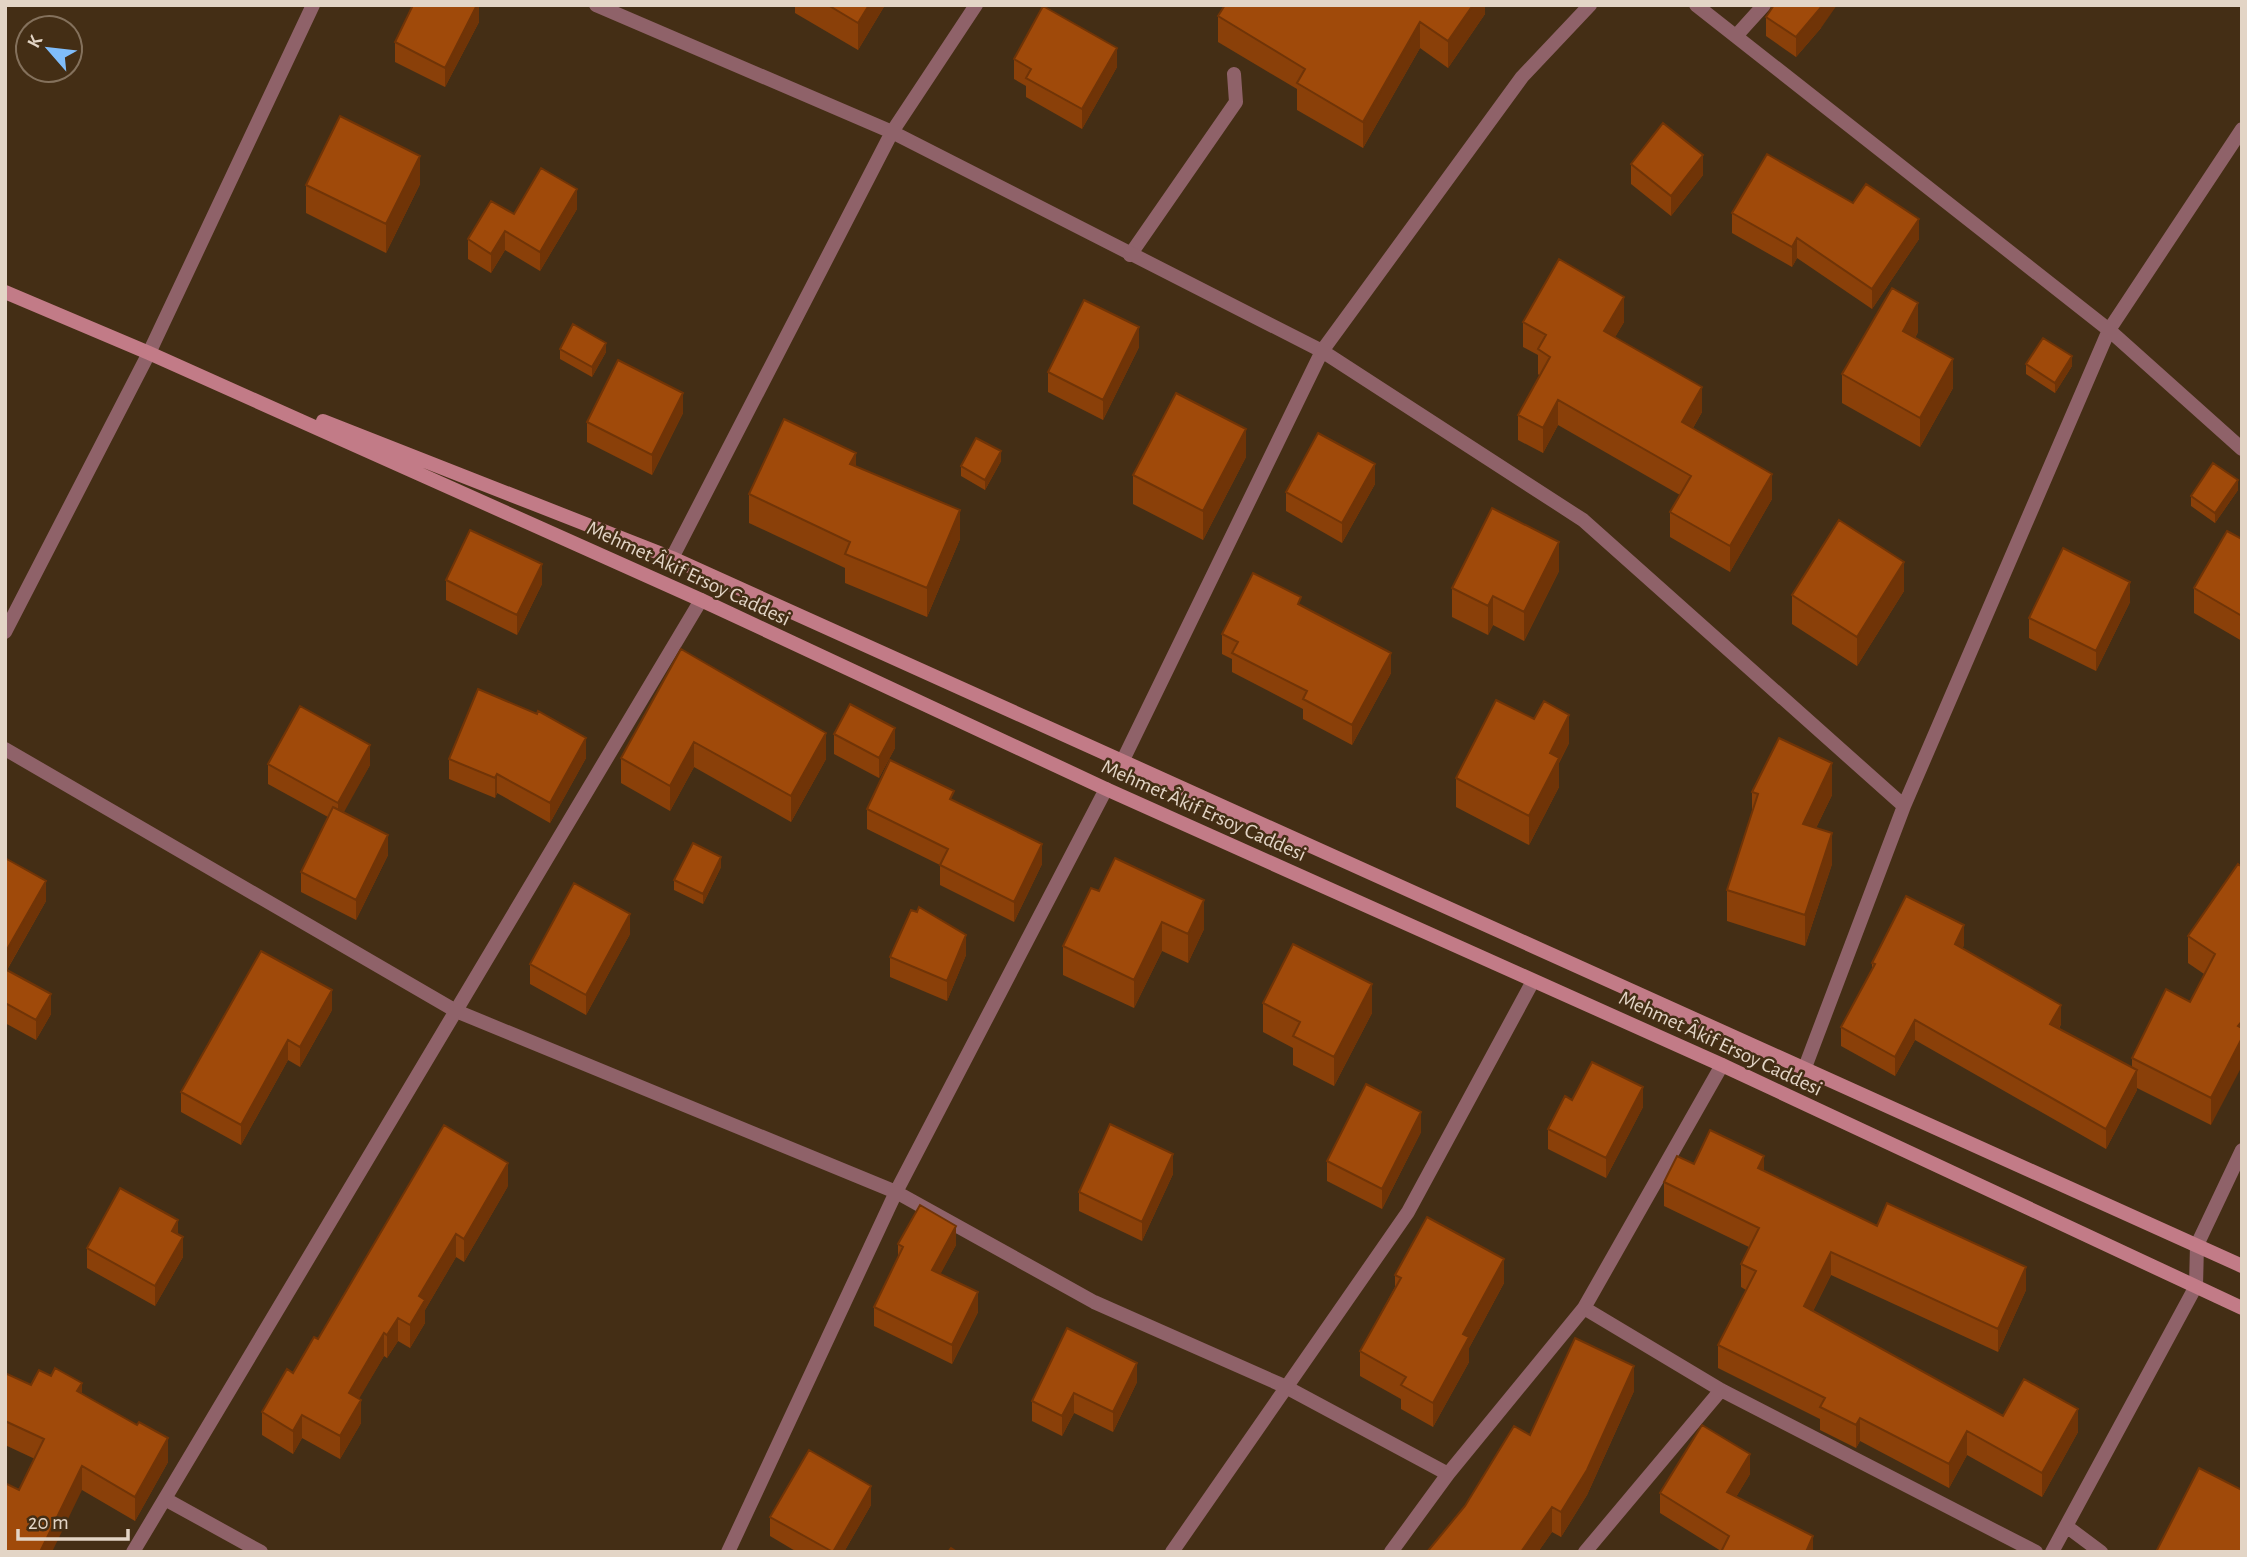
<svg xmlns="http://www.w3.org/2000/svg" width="2247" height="1557" viewBox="0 0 2247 1557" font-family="'Alegreya Sans',sans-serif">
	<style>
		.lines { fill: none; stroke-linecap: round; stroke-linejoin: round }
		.service { stroke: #8f6269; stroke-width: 14 }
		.minor { stroke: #8f6269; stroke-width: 14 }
		.tertiary { stroke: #8f6269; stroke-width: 14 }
		.secondary { stroke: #c27b87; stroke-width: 14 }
		.wall { fill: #8a4009 }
		.shaded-wall { fill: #703407 }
		.building { fill: #a04a0a; stroke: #703407; stroke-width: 2 }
		.labels { text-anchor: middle; stroke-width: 5; stroke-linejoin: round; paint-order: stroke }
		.street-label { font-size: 21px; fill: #e3d5c6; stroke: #442e15 }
	</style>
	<rect width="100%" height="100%" fill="#442e15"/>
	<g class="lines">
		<path class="service" d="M1130 255 1236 102 1234 74"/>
		<path class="minor" d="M596 5 892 132 1322 351 1583 520 1904 806
			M1696 5 2109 330 2242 449
			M1736 36 1764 5
			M149 353 313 5
			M672 558 892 132 976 5
			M5 749 456 1011 896 1192 1094 1302 1284 1386 1448 1474
			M1123 760 1322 351 1522 77 1590 5
			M1804 1070 1904 806 2109 330 2242 129
			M1584 1308 1721 1390 2036 1552
			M165 1499 261 1552
			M2066 1526 2101 1552
			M133 1552 701 600
			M728 1552 896 1192 1106 789
			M1172 1552 1408 1212 1533 981
			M1391 1552 1448 1474 1584 1308 1722 1065
			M1585 1552 1721 1390
			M2052 1552 2196 1286 2197 1245 2242 1150"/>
		<path class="tertiary" d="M5 632 149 353"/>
		<path class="secondary" d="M5 292 149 353 701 600 1106 789 1722 1065 2242 1308
			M323 421 672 558 2242 1266"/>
	</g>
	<path class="wall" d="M479 5V22L445 87 395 62V42Z
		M795 5H885L858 50 795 13Z
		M1485 5V14L1448 68 1420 48 1363 148 1297 110V89L1218 42V16Z
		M1766 17 1821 28 1796 57 1766 36Z
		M1014 59 1117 67 1082 129 1026 97V86L1014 79Z
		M1631 164 1703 175 1671 216 1631 184Z
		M420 184 386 253 306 213V185Z
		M1853 203 1919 239 1872 309 1797 258 1792 267 1732 233V213Z
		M577 209 540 271 505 250 491 273 468 259V239L514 214Z
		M1523 322H1624L1615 337 1702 412 1693 428 1772 499 1730 572 1670 537V512L1680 495 1558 425 1543 453 1518 440V415L1540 376 1538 374V355L1523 347Z
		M1918 332 1915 338 1953 388 1920 447 1842 403V374Z
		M1139 347 1103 420 1048 392V372Z
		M560 349 606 352 592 377 560 359Z
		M2026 364 2072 366 2055 393 2026 374Z
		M683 413 652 475 587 442V422Z
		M1246 457 1203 540 1133 504V475Z
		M1001 461 985 490 961 476V466Z
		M856 467 960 539 927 617 845 583V568L749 523V494Z
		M1375 484 1342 543 1286 511V492Z
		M2238 490 2215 523 2191 506V496Z
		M2242 539V641L2194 613V588Z
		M1559 571 1524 641 1493 625 1488 635 1452 617V588Z
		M446 580 542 584 517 635 446 600Z
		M1904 591 1857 666 1792 624V595Z
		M2130 602 2096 671 2029 638V618Z
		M1301 605 1391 673 1352 745 1303 719V709L1232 672V659L1222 654V634Z
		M681 649 826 759 791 822 694 767 670 811 621 783V758Z
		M834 734 895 748 879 778 834 754Z
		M1569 743 1559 763V787L1529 845 1456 807V778Z
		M586 758 550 823 497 793 495 798 449 779V759Z
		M268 764 370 765 343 812 388 855 356 920 301 892V872L328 817 268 784Z
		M1752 792 1832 795 1816 828 1832 864 1805 946 1727 921V890L1752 811Z
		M954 801 1042 864 1014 922 940 885V865L867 829V809Z
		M5 858 46 901 7 970 51 1014 36 1040 5 1023Z
		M2238 864 2211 1125 2137 1088V1090L2106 1149 1915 1040 1895 1076 1841 1046V1027L1872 969V963L1964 945 1962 949 2061 1024 2059 1029 2132 1067V1058L2190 1002 2204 974 2188 963V936Z
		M721 867 703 904 674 890V880Z
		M1099 891 1204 929 1188 963 1162 951 1134 1008 1063 975V946Z
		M630 934 586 1015 530 984V964Z
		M966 955 947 1001 890 977V957Z
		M1263 1003 1372 1013 1334 1086 1293 1065V1048L1263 1032Z
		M332 1010 300 1067 288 1060 241 1145 181 1112V1092Z
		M1572 1100 1643 1107 1606 1178 1548 1149V1129Z
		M1421 1132 1382 1209 1327 1181V1161Z
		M1694 1164 1764 1171 1877 1226 2026 1290 1998 1352 1831 1275 1813 1311 2003 1416 2078 1432 2042 1497 1967 1455 1949 1488 1860 1441 1856 1448 1820 1430V1419L1718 1368V1345L1746 1290 1741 1287V1264L1749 1247 1664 1206V1182Z
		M1173 1174 1142 1241 1079 1211V1192Z
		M508 1186 464 1262 456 1257 425 1310V1323L410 1348 398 1341 387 1358 384 1356 359 1398 361 1423 340 1459 302 1438 293 1454 262 1435V1412L293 1373 318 1339Z
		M178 1234 183 1257 155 1306 87 1268V1248Z
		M898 1244 956 1245 940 1274 978 1312 952 1364 874 1326V1307L898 1257Z
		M1395 1275 1504 1283 1469 1348V1362L1433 1427 1401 1409V1399L1360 1376V1351L1395 1287Z
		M5 1373 31 1385 82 1393 168 1462 135 1521 82 1490H19L35 1459 5 1445Z
		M1137 1382 1113 1432 1074 1413 1062 1436 1032 1421V1401Z
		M1634 1391 1587 1495 1561 1537 1552 1532 1538 1552H1427L1530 1435Z
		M1750 1474 1736 1497 1813 1552 1721 1551 1660 1513V1493Z
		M871 1505 844 1552H797L770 1536V1517Z"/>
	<path class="shaded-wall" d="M477 5H479V22L445 87V68Z
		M869 5H885L858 50V23Z
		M1473 5H1485V14L1448 68V41Z
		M1823 5H1837L1821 28 1796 57V37Z
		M1420 22V48L1363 148V122Z
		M1117 48V67L1082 129V109Z
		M1703 155V175L1671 216V196Z
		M420 156V184L386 253V224Z
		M577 189V209L540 271V252Z
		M1919 219V239L1872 309V289Z
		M505 231V250L491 273V254Z
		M1797 238V258L1792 267V247Z
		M1624 297V322L1604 356V331Z
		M1918 303V332L1903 360V331Z
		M1139 327V347L1103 420V400Z
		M606 343V352L592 377V367Z
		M2072 356V366L2055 393V383Z
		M1953 359V388L1920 447V418Z
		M1702 387V412L1682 447V422Z
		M683 393V413L652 475V455Z
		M1558 400V425L1543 453V428Z
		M1246 429V457L1203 540V511Z
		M1001 451V461L985 490V480Z
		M856 453V482L850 464Z
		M1375 464V484L1342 543V523Z
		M1772 474V499L1730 572V546Z
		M2238 480V490L2215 523V513Z
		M960 510V539L927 617V588Z
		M1559 542V571L1524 641V612Z
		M1904 562V591L1857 666V637Z
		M542 564V584L517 635V615Z
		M2130 582V602L2096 671V651Z
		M1493 596V625L1488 635V606Z
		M1391 653V673L1352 745V725Z
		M1569 715V743L1559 763V787L1529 845V816L1550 753Z
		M895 728V748L879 778V758Z
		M826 733V759L791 822V796Z
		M586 738V758L550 823V803Z
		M694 742V767L670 811V786Z
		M370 745V765L338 823V803Z
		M1832 763V795L1803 855V824Z
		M497 774V793L495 798V778Z
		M1832 833V864L1805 946V915Z
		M388 835V855L356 920V900Z
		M1042 844V864L1014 922V902Z
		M721 857V867L703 904V894Z
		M46 881V901L5 973V953Z
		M1204 900V929L1188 963V934Z
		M630 914V934L586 1015V995Z
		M1162 922V951L1134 1008V980Z
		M1964 925V945L1955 964V944Z
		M966 935V955L947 1001V981Z
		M1372 984V1013L1334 1086V1057Z
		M332 990V1010L300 1067V1047Z
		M51 994V1014L36 1040V1020Z
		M2061 1005V1024L2050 1044V1024Z
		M1915 1020V1040L1895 1076V1057Z
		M2242 1021V1066L2211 1125V1098L2238 1026Z
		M288 1040V1060L241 1145V1125Z
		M2137 1070V1090L2106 1149V1129Z
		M1643 1087V1107L1606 1178V1158Z
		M1421 1112V1132L1382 1209V1189Z
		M1173 1154V1174L1142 1241V1222Z
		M1764 1156V1180L1758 1168Z
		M508 1163V1186L464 1262V1239Z
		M178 1220V1240L172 1231Z
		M956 1226V1245L932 1290V1270Z
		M456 1234V1257L425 1310V1323L410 1348V1325L419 1296Z
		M183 1237V1257L155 1306V1286Z
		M1831 1252V1275L1804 1329V1306Z
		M1504 1259V1283L1469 1348V1362L1433 1427V1403L1463 1334Z
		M2026 1267V1290L1998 1352V1329Z
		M978 1292V1312L952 1364V1345Z
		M398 1318V1341L387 1358V1335Z
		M384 1333V1356L349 1416V1393Z
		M1137 1363V1382L1113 1432V1412Z
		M1634 1366V1391L1587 1495 1561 1537V1512Z
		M82 1383V1407L77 1391Z
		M1074 1393V1413L1062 1436V1416Z
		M361 1400V1423L340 1459V1436Z
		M2078 1409V1432L2042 1497V1473Z
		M302 1415V1438L293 1454V1431Z
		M1860 1418V1441L1856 1448V1425Z
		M1967 1431V1455L1949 1488V1464Z
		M168 1438V1462L135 1521V1497Z
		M1750 1454V1474L1727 1512V1492Z
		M82 1466V1490L52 1552H40Z
		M871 1486V1505L844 1552H833Z
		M1552 1507V1532L1538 1552H1521Z
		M1813 1536V1552H1806Z"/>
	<path class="building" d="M413 5H477L445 68 395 42Z
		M828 5H869L858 23Z
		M1225 5H1473L1448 41 1420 22 1363 122 1297 83 1305 69 1218 16Z
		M1774 5H1823L1796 37 1766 17Z
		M1043 6 1117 48 1082 109 1026 78 1031 69 1014 59Z
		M340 116 420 156 386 224 306 185Z
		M1663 123 1703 155 1671 196 1631 164Z
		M1767 154 1853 203 1866 184 1919 219 1872 289 1797 238 1792 247 1732 213Z
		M541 168 577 189 540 252 505 231 491 254 468 239 491 201 514 214Z
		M1559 259 1624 297 1604 331 1702 387 1682 422 1772 474 1730 546 1670 512 1691 476 1558 400 1543 428 1518 415 1550 357 1538 349 1546 335 1523 322Z
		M1892 288 1918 303 1903 331 1953 359 1920 418 1842 374Z
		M1084 300 1139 327 1103 400 1048 372Z
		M573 324 606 343 592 367 560 349Z
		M2043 338 2072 356 2055 383 2026 364Z
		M618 360 683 393 652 455 587 422Z
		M1176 393 1246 429 1203 511 1133 475Z
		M784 419 856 453 850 464 960 510 927 588 845 554 850 542 749 494Z
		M1318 433 1375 464 1342 523 1286 492Z
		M976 438 1001 451 985 480 961 466Z
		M2213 463 2238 480 2215 513 2191 496Z
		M1492 508 1559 542 1524 612 1493 596 1488 606 1452 588Z
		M1839 520 1904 562 1857 637 1792 595Z
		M470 530 542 564 517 615 446 580Z
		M2227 531 2242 539V616L2194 588Z
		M2063 548 2130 582 2096 651 2029 618Z
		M1253 573 1301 597 1298 604 1391 653 1352 725 1303 699 1307 691 1232 653 1238 642 1222 634Z
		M681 649 826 733 791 796 694 742 670 786 621 758Z
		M478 689 537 714 538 711 586 738 550 803 497 774 495 778 449 759Z
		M1496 700 1534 719 1544 701 1569 715 1550 753 1559 758 1529 816 1456 778Z
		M850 704 895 728 879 758 834 734Z
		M300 706 370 745 338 803 268 764Z
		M1779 738 1832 763 1803 824 1832 833 1805 915 1727 890 1758 794 1752 792Z
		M890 760 954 791 950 799 1042 844 1014 902 940 865 948 849 867 809Z
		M333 807 388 835 356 900 301 872Z
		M693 843 721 857 703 894 674 880Z
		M5 858 46 881 5 953Z
		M1115 858 1204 900 1188 934 1162 922 1134 980 1063 946 1091 888 1099 891Z
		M2238 864 2242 867V1021L2238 1026 2242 1028V1038L2211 1098 2132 1058 2166 989 2190 1002 2215 954 2188 936Z
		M574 883 630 914 586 995 530 964Z
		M1906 896 1964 925 1955 944 2061 1005 2050 1024 2137 1070 2106 1129 1915 1020 1895 1057 1841 1027 1875 964 1872 963Z
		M919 907 966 935 947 981 890 957 911 910 917 912Z
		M1293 944 1372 984 1334 1057 1293 1036 1300 1022 1263 1003Z
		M261 951 332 990 300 1047 288 1040 241 1125 181 1092Z
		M5 969 51 994 36 1020 5 1003Z
		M1592 1062 1643 1087 1606 1158 1548 1129 1565 1096 1572 1100Z
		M1366 1084 1421 1112 1382 1189 1327 1161Z
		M1110 1124 1173 1154 1142 1222 1079 1192Z
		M444 1125 508 1163 464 1239 456 1234 419 1296 425 1300 410 1325 398 1318 387 1335 384 1333 349 1393 361 1400 340 1436 302 1415 293 1431 262 1412 287 1369 293 1373 314 1337 318 1339Z
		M1710 1130 1764 1156 1758 1168 1877 1226 1887 1203 2026 1267 1998 1329 1831 1252 1804 1306 2003 1416 2024 1379 2078 1409 2042 1473 1967 1431 1949 1464 1860 1418 1856 1425 1820 1407 1825 1398 1718 1345 1756 1271 1741 1264 1759 1228 1664 1182 1677 1156 1694 1164Z
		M120 1188 178 1220 172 1231 183 1237 155 1286 87 1248Z
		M920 1205 956 1226 932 1270 978 1292 952 1345 874 1307 903 1247 898 1244Z
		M1427 1217 1504 1259 1463 1334 1469 1337 1433 1403 1401 1385 1406 1377 1360 1351 1401 1278 1395 1275Z
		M1067 1328 1137 1363 1113 1412 1074 1393 1062 1416 1032 1401Z
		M1575 1338 1634 1366 1587 1470 1561 1512 1552 1507 1521 1552H1427L1465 1506 1514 1426 1530 1435Z
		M55 1368 82 1383 77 1391 137 1425 139 1422 168 1438 135 1497 82 1466 40 1552H5V1483L19 1490 44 1439 5 1421V1373L31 1385 39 1370 51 1376Z
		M1702 1425 1750 1454 1727 1492 1813 1536 1806 1552H1721L1729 1536 1660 1493Z
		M809 1450 871 1486 833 1552 770 1517Z
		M2199 1468 2242 1490V1552H2160L2157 1550Z
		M951 1548 957 1552H948Z"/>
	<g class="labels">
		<g class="street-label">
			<text transform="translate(689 573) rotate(25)" y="7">Mehmet Âkif Ersoy Caddesi</text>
			<text transform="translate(1204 810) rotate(24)" y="7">Mehmet Âkif Ersoy Caddesi</text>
			<text transform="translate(1721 1043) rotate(25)" y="7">Mehmet Âkif Ersoy Caddesi</text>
		</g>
	</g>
	<rect width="2247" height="1557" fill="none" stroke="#e3d5c6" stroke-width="14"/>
	<g transform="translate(49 49) rotate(298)"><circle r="33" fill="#442e15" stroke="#84715c" stroke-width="2"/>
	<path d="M0-5L12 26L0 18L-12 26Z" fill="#80bdfa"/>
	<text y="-10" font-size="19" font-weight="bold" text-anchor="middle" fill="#e3d5c6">K</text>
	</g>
	<path d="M18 1529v10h110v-10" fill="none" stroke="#e3d5c6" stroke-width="3.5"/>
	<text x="28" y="1529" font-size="21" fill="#e3d5c6" stroke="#442e15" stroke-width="5" paint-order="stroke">20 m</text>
</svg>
